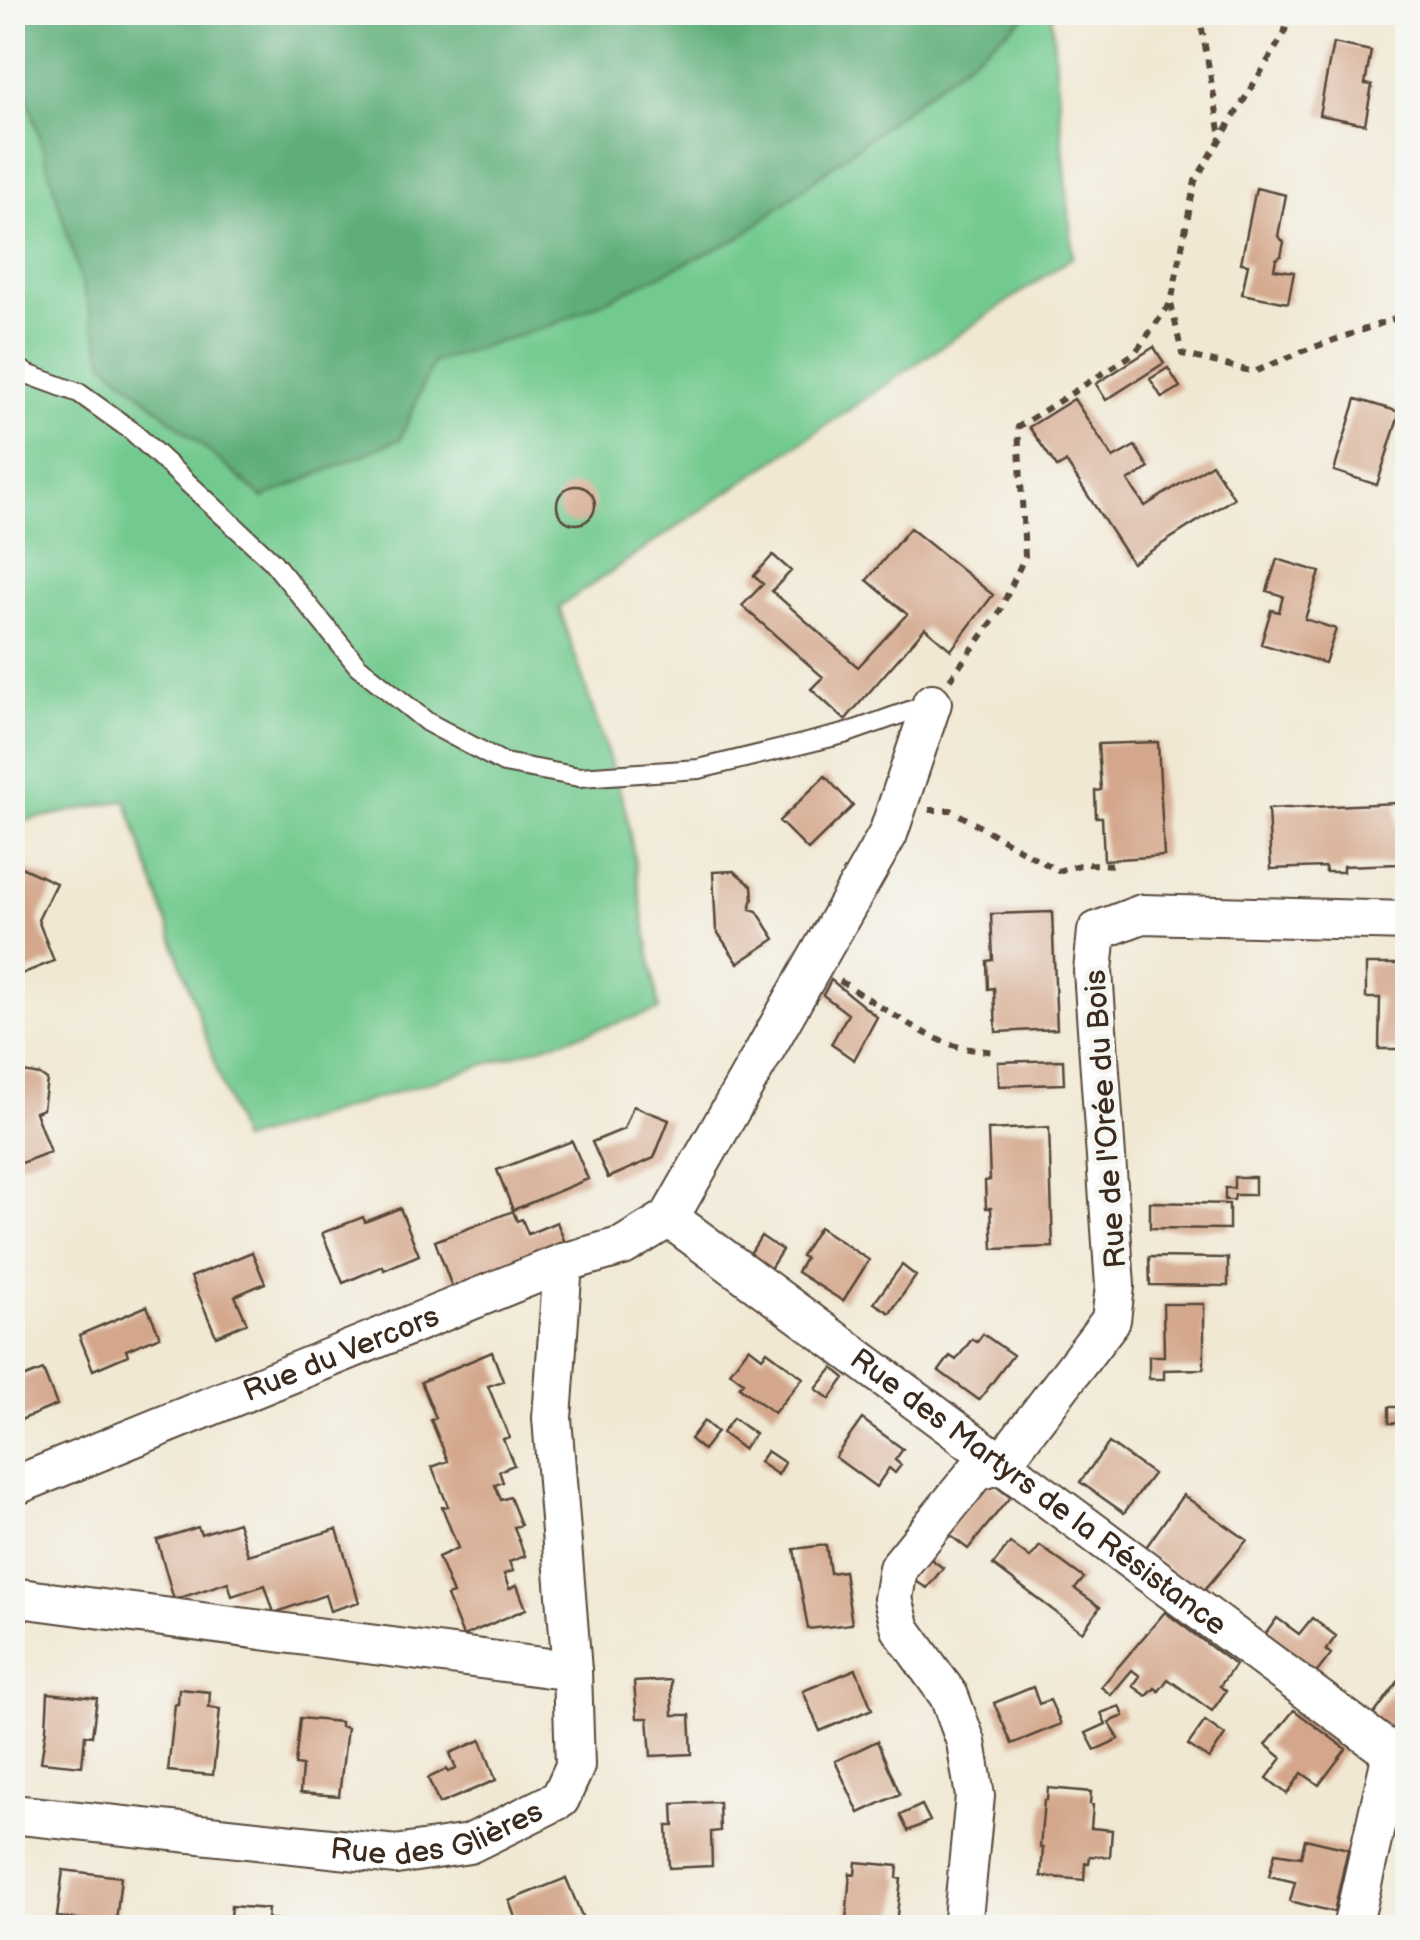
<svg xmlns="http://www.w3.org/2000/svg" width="1420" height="1940" viewBox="0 0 1420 1940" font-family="'Balsamiq Sans',sans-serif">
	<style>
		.green { fill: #73ca90; stroke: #577a57; stroke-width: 2.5 }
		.forest { fill: #5eae7a; stroke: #4c6c4c; stroke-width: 2.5 }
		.building { fill: #d4a78c }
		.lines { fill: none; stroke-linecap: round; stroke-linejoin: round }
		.lane-casing { stroke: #564639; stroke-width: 22 }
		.street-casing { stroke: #564639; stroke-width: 42 }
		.path { stroke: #564639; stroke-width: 6; stroke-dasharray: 8 8; stroke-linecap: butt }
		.lane { stroke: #fff; stroke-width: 18 }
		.street { stroke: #fff; stroke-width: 38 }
		.labels { text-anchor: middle; stroke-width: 10; stroke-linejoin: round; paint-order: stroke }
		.street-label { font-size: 30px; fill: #3b2a1e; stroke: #f6f6f2 }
	</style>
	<rect width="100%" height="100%" fill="#f6f6f2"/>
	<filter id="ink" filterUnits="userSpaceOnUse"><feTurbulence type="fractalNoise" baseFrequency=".01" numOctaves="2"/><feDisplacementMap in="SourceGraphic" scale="20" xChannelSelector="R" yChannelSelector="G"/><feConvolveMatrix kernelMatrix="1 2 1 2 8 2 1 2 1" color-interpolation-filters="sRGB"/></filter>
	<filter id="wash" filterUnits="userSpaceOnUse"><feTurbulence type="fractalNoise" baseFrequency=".0048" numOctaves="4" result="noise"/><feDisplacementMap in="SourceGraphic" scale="40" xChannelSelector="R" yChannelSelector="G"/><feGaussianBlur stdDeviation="2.25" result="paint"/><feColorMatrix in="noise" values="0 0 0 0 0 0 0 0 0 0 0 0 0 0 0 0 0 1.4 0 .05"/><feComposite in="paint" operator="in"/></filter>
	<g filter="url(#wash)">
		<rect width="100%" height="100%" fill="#f1e8d3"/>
		<path class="green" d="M1030 13H1051L1073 257 559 607 626 810 659 1010 241 1141 126 800 13 823 12 75 23 81 400 439 433 362 555 324 739 238Z"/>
		<path class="forest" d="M12 13 13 12 1030 13 739 238 555 324 433 362 400 439 263 498 105 363 23 81 13 75Z"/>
		<g id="blocks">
			<path class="building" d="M1333 43 1371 51 1365 84 1372 85 1365 124 1319 115Z
				M1256 188 1286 195 1278 236 1284 242 1281 256 1276 259 1274 269 1294 272 1288 303 1242 294 1248 264 1241 263Z
				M1154 347 1164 363 1106 400 1096 384Z
				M1168 368 1180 387 1162 398 1150 379Z
				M1074 399 1113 458 1135 446 1149 468 1128 481 1145 506 1212 464 1234 498 1132 563 1066 462 1057 467 1029 427Z
				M1356 399 1400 412 1377 485 1334 471Z
				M557 505a19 19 0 1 1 38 0a19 19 0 1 1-38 0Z
				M910 528 993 595 951 650 925 628 845 720 811 689 823 677 742 606 763 584 754 576 773 555 791 571 772 591 858 667 907 614 867 580Z
				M1277 559 1320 572 1305 619 1336 629 1325 663 1261 644 1271 610 1279 612 1283 596 1267 591Z
				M1158 742 1164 856 1104 860 1102 817H1096L1095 791 1101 790 1098 744Z
				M825 776 853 806 808 850 779 821Z
				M1396 803 1399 864 1343 866V872H1326L1325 867 1271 869 1268 809Z
				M21 867 56 883 38 920 54 961 19 975 12 960V886Z
				M734 871 752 886 753 898 750 909 757 911 775 939 738 963 716 930 713 872Z
				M1052 912 1057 1029 996 1032 994 988 988 989 987 961 993 960 991 914Z
				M1366 964H1408V1049H1379L1380 998H1366Z
				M831 980 877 1017 854 1060 831 1044 848 1014 823 995Z
				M1063 1060 1064 1084 999 1086 998 1062Z
				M12 1070 40 1075 47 1080 43 1109 35 1112 50 1152 13 1166Z
				M633 1106 669 1120 654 1158 608 1178 592 1142 624 1129Z
				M1049 1127 1053 1247 993 1249 991 1208H986L985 1181 990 1180 988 1130Z
				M572 1141 588 1179 513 1210 497 1170Z
				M1234 1177H1255V1195H1235L1234 1200H1225V1188H1234Z
				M1150 1202 1229 1204V1229L1150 1228Z
				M400 1208 419 1255 384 1270 383 1266 343 1283 322 1233 363 1217 365 1222Z
				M513 1211 517 1221 522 1219 528 1234 557 1222 565 1243 452 1287 435 1241Z
				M819 1227 869 1260 843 1301 797 1272 805 1258 801 1256Z
				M761 1236 782 1250 768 1272 748 1257Z
				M252 1252 265 1283 235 1296 247 1323 216 1336 191 1277Z
				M1149 1257 1228 1258V1286L1150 1285Z
				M902 1265 916 1276 890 1313 874 1303Z
				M1163 1304H1204V1369L1164 1370V1379H1149V1356H1164Z
				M147 1306 160 1336 126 1350 128 1355 93 1370 79 1335Z
				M983 1334 1013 1355 979 1400 939 1371 950 1356 956 1360 972 1339 977 1342Z
				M749 1347 762 1357 767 1351 803 1378 774 1413 739 1387 743 1382 730 1372Z
				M492 1352 503 1381 488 1386 509 1437 503 1439 514 1465 499 1471 503 1482 495 1485 501 1500 510 1497 521 1525 514 1527 525 1556 509 1562 513 1571 504 1574 509 1589 517 1585 526 1609 463 1636 447 1596 453 1594 438 1557 458 1548 442 1507 448 1506 432 1467 448 1461 431 1420 436 1418 421 1382Z
				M833 1368 845 1378 830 1399 816 1389Z
				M43 1370 57 1405 18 1421 12 1417V1382Z
				M1389 1407H1408V1424L1389 1423Z
				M733 1418 755 1434 743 1449 722 1433Z
				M862 1419 903 1449 895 1460 901 1465 895 1473 889 1468 876 1487 835 1457Z
				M704 1421 717 1432 703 1450 690 1439Z
				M1109 1443 1153 1474 1124 1513 1080 1482Z
				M767 1451 785 1463 778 1475 759 1462Z
				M988 1480 1010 1497 968 1549 946 1532Z
				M1183 1495 1247 1540 1200 1595 1144 1550Z
				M238 1522 248 1555 337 1529 359 1602 330 1611 325 1595 274 1613 265 1585 232 1596 228 1582 174 1600 157 1540 198 1527 201 1534Z
				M1010 1543 1030 1558 1040 1546 1084 1578 1075 1589 1100 1607 1082 1632 993 1565Z
				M826 1545 830 1573 844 1571 852 1624 808 1629 794 1549Z
				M927 1556 943 1568 927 1588 915 1581 920 1565Z
				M1165 1612 1235 1665 1220 1686 1226 1691 1212 1711 1168 1679 1159 1691 1155 1688 1147 1696 1133 1686 1140 1676 1132 1670 1111 1695 1101 1687Z
				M1277 1618 1299 1634 1312 1618 1336 1636 1326 1650 1331 1654 1314 1676 1262 1639Z
				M1408 1668V1742L1372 1717Z
				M856 1669 872 1709 820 1731 803 1691Z
				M671 1680 673 1715H690L692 1754 651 1756 648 1718H637L634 1682Z
				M1033 1687 1039 1704 1050 1700 1061 1724 1012 1744 994 1703Z
				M179 1689 210 1692 209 1707 220 1709 213 1775 168 1771 175 1704H178Z
				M48 1693 97 1698 92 1736 85 1735 82 1766 41 1762 46 1729Z
				M1120 1706 1124 1716 1109 1722 1119 1739 1095 1750 1086 1733 1106 1724 1101 1713Z
				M1294 1710 1346 1749 1319 1785 1302 1773 1287 1794 1267 1778 1282 1758 1266 1745Z
				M300 1718 340 1722V1726L347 1728 339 1796 300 1793 302 1766 295 1765Z
				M1205 1721 1225 1735 1209 1759 1188 1745Z
				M481 1740 496 1780 439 1804 428 1778 447 1769 448 1772 456 1769 450 1753Z
				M877 1741 900 1794 859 1813 835 1761Z
				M1048 1788 1091 1792 1090 1804 1093 1805 1091 1828 1112 1830 1110 1857 1090 1856 1089 1863H1085L1084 1880 1041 1876 1043 1848H1040L1044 1800H1047Z
				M719 1802 720 1831 711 1832 712 1866 669 1868 667 1826H674L673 1804Z
				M922 1805 930 1821 908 1831 900 1815Z
				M1305 1839 1348 1849 1334 1912 1290 1901 1295 1882 1269 1876 1275 1853 1301 1857Z
				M856 1862 898 1866 897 1878 901 1879 896 1924 893 1923V1928H849L850 1920H846L848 1897 850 1873 855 1874Z
				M63 1870 121 1877 116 1923 57 1917Z
				M566 1878 584 1921 567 1928H519L509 1901Z
				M231 1906 268 1909 267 1919 309 1923 308 1928H229Z"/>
		</g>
	</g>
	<g filter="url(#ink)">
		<use href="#blocks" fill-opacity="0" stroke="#564639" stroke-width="2.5"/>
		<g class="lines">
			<g class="lane-casing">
				<path id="lane" d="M12 363 27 374 79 393 132 431 272 561 358 666 427 722 504 763 579 777 699 769 844 734 932 703"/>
			</g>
			<g class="street-casing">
				<g id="street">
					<path id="s1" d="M669 1218 1408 1765"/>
					<path id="s2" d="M12 1487 563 1263 623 1246 669 1218 888 834 932 703"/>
					<path d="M12 1597 572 1671"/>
					<path id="s3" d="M12 1814 396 1855 469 1844 560 1799 575 1766 572 1671 552 1418 563 1263"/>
					<path d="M962 1928 975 1796 966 1742 949 1696 901 1629 893 1599 898 1568 976 1472 1001 1464 1111 1320 1115 1286 1093 971 1097 931 1142 914 1408 921"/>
					<path d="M1352 1928 1392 1753"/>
				</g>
			</g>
			<path class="path" d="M1199 12 1221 136
				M1290 12 1284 34 1195 181 1171 303 1182 354 1254 372 1303 351 1408 314
				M950 679 999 613 1025 556 1018 427 1135 353 1170 304
				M929 810H951L1058 871 1083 864 1119 865
				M840 981C873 1001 928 1041 964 1048 975 1050 986 1051 996 1052"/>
			<use href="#lane" class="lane"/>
			<use href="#street" class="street"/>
		</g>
	</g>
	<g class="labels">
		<g class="street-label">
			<text transform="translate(1105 1119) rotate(-94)" y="10">Rue de l'Orée du Bois</text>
			<text dy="10" stroke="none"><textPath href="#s2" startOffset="355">Rue du Vercors</textPath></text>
			<text dy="10" stroke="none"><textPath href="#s1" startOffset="460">Rue des Martyrs de la Résistance</textPath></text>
			<text dy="10" stroke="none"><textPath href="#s3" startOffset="430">Rue des Glières</textPath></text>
		</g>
	</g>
	<rect width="1420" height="1940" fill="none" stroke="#f6f6f2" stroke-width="50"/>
</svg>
